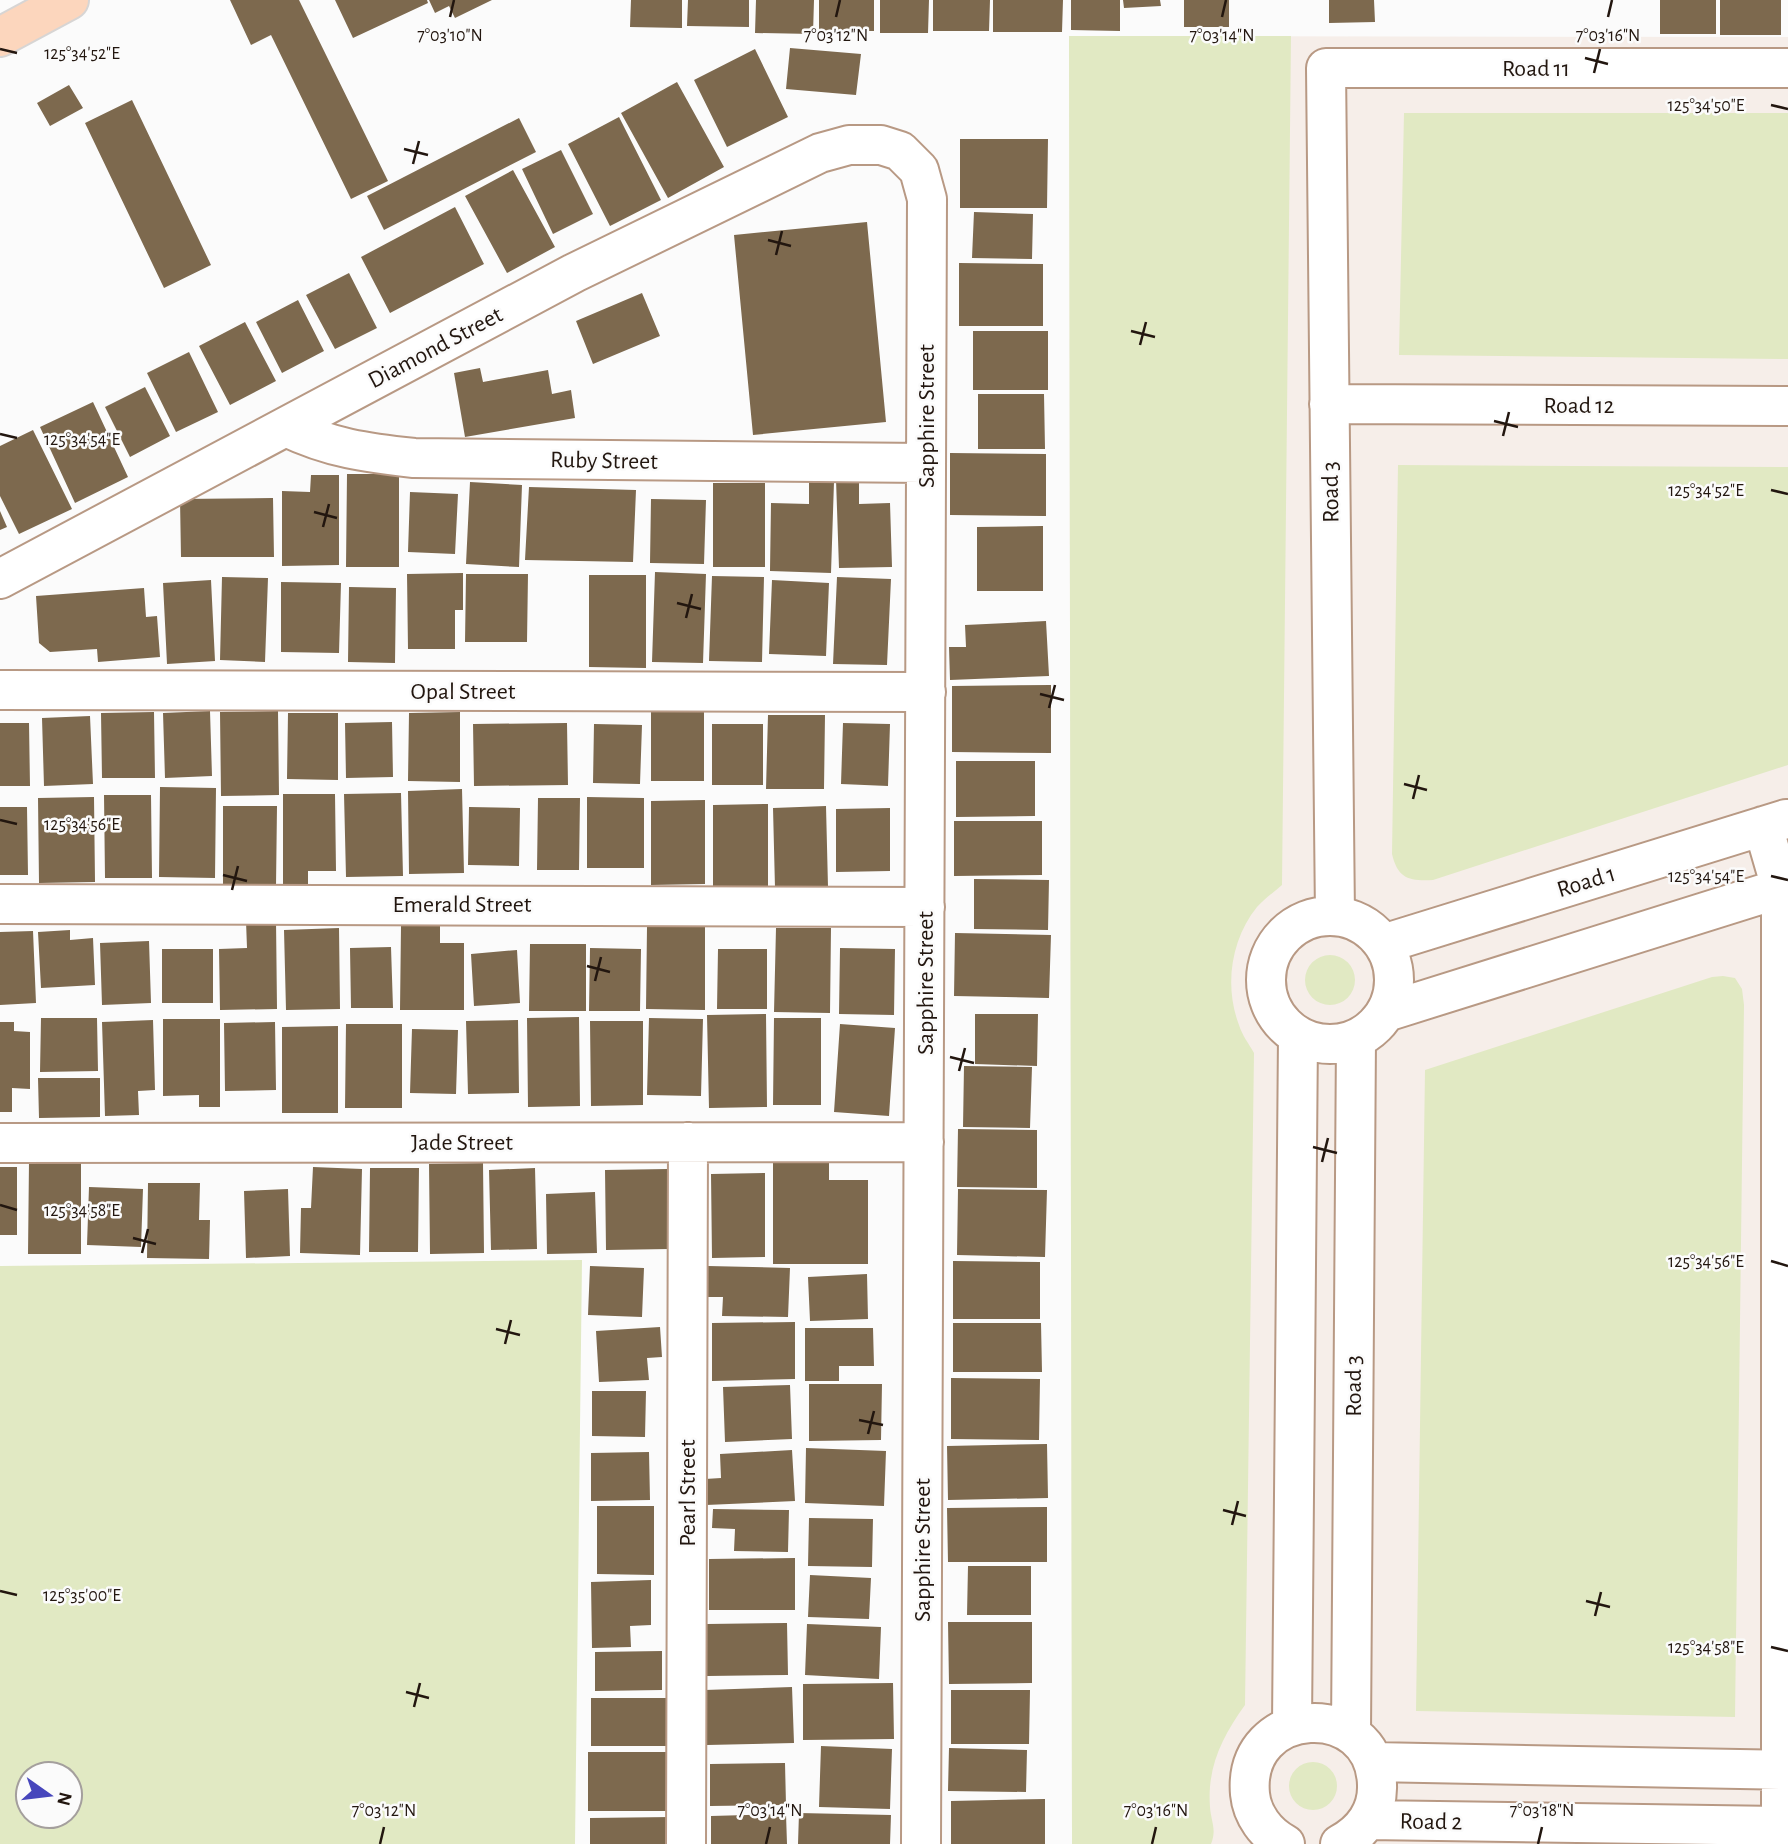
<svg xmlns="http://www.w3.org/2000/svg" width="1788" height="1844" viewBox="0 0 1788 1844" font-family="'Alegreya Sans',sans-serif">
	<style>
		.built { fill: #f6eee9 }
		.green { fill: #e1e9c3; fill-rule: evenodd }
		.building { fill: #7d694e }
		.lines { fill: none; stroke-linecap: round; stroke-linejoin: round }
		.minor-casing { stroke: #b89984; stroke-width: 42 }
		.primary-casing { stroke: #d7d5d4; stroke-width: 42 }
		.minor { stroke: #fff; stroke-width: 38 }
		.primary { stroke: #fcd6bd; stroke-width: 38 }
		.ticks { fill: none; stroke: #22160f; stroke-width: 2.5 }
		.labels { text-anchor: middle; stroke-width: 5; stroke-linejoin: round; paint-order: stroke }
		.street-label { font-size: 24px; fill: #22160f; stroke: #fbfbfb }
		.ticks-label { font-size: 18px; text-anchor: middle; fill: #22160f; stroke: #fbfbfb; stroke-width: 5; stroke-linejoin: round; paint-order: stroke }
	</style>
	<rect width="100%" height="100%" fill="#fbfbfb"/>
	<path class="built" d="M1069 36 1788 37V1844H1072Z"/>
	<path class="green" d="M1069 36H1291L1282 885C1274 892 1264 899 1257 907 1231 939 1224 986 1239 1025 1242 1035 1249 1044 1254 1053L1245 1705C1222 1737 1207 1767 1210 1807 1211 1822 1217 1829 1211 1844H1072Z
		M1404 113H1788V359L1399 355Z
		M1398 465 1788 467V765L1433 880C1409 881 1398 879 1392 854Z
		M1305 980a25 25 0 1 1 50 0a25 25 0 1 1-50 0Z
		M1723 976 1735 978 1742 989 1744 1005 1735 1717 1416 1711 1425 1070 1712 977Z
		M582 1260 575 1844H0V1266ZM28 1774H70V1816H28Z
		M1289 1786a24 24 0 1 1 48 0a24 24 0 1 1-48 0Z"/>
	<path class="building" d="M230 0H299L388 181 351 199 271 35 251 45Z
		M335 0H427L428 3 353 38Z
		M429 0H492L455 18 449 6 435 13Z
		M631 0H682V28L630 27Z
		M688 0H749V27L687 26Z
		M756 0H814L813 34 755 33Z
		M819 0H874V31H819Z
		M880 0H929L928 33H880Z
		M933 0H990L989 31H933Z
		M993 0H1063L1062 32H993Z
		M1071 0H1120V31L1071 30Z
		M1123 0H1160L1161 6 1124 8Z
		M1184 0H1229V27H1184Z
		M1329 0H1374L1375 22 1329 23Z
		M1660 0H1716V34H1660Z
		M1720 0H1781V35H1720Z
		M790 48 861 54 856 95 786 89Z
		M755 49 788 117 727 147 694 80Z
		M677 82 724 167 668 198 621 113Z
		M69 85 83 108 50 126 37 103Z
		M132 100 211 265 164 288 85 123Z
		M619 117 661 200 610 226 568 144Z
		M519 118 536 152 384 230 367 196Z
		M960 139H1048L1047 208H960Z
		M561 150 593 214 553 234 522 169Z
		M513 170 555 247 507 273 465 196Z
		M455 207 484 264 390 313 361 257Z
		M974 212 1033 214 1032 259 972 258Z
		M867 222 886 422 753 435 734 235Z
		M959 263 1043 264V326H959Z
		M349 273 377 328 335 349 306 295Z
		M642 293 660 336 593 364 576 321Z
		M298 300 324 351 282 373 256 322Z
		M245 322 276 381 230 405 199 346Z
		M973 331H1048V390H973Z
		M189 352 218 412 176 432 147 373Z
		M480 368 483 382 548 370 552 394 571 390 575 418 465 437 454 373Z
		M145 387 170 436 130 457 105 407Z
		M978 394H1044L1045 449H978Z
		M93 402 128 477 75 503 40 427Z
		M33 430 72 509 19 534 0 496V446Z
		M950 453 1046 454V516L950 515Z
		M347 474H399V567H346Z
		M311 475H339V565L282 566V491L310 492Z
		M836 479H859V504L890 503 892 567 839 568Z
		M809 481 834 482 831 573 770 571 771 503 809 504Z
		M470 482 522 485 519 567 466 564Z
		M713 483H765V567H713Z
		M529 487 636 490 633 562 525 560Z
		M410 492 458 494 455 554 408 552Z
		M273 498 274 557H181L180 499Z
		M651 499 706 500 704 564 650 563Z
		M0 511 7 527 0 530Z
		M1043 526V591H977V527Z
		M655 572 706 574 703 663 652 662Z
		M463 573V610H455V649H408L407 574Z
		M466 574H528L527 642H465Z
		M589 575H646V668L589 667Z
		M712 576 764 577 762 662 709 661Z
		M222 577 268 578 265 662 220 660Z
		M837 577 891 579 887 665 833 664Z
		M211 580 215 661 167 664 163 583Z
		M772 580 829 583 826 656 769 654Z
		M281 582 341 583 339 653 281 652Z
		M349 587 396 588 395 663 348 662Z
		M144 588 146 617 157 616 160 657 98 662 97 649 50 652 39 643 36 596Z
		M1046 621 1049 676 950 680 949 647H966L965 625Z
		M1051 685V753L952 752V686Z
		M210 711 212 776 165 778 163 713Z
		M278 711 279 795 221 796 220 712Z
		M651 711H704V781H651Z
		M154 712 155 778H102L101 713Z
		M460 712V782L408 781 409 713Z
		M288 713H338V780L287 779Z
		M768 715H825L824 789H766Z
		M90 716 93 784 44 786 42 718Z
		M392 722 393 777 346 778 345 723Z
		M0 723H29L30 786H0Z
		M567 723 568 785 474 786 473 724Z
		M843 723 890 724 888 786 841 784Z
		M594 724 642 725 640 784 593 783Z
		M712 724H763V785H712Z
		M956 761H1035V816L956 817Z
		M160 787 216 788 215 878 159 877Z
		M462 789 464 873 409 874 408 791Z
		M401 793 403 876 346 877 344 794Z
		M283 794H335L336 871H308V885H283Z
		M104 795H151L152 878H105Z
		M94 797 95 882 39 883 38 798Z
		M587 797 644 798V868H587Z
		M538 798H580L579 870H537Z
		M705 800V884L651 885V801Z
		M768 804V886H713V805Z
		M223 806H277L276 886H223Z
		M826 806 828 887 775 888 773 808Z
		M0 807H27L28 875H0Z
		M469 807 520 808 519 866 468 865Z
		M890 808V871L836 872V809Z
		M954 821H1042V875L954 876Z
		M974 879 1049 880 1048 930 974 929Z
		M276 920 277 1009 220 1010 219 949 247 948 246 921Z
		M401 926H440V943H464V1010H400Z
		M647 927H705V1010L646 1009Z
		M339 928 340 1009 286 1010 284 930Z
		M776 928H831L830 1013 774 1012Z
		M70 930V940L93 938 95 985 41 988 38 932Z
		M33 931 36 1003 0 1005V932Z
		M955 933 1051 935 1049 998 954 996Z
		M149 941 151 1003 102 1005 100 943Z
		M530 944H586V1011H529Z
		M391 947 393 1008H351L350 948Z
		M590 948 641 949 640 1011H589Z
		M840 948 895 949 894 1015 839 1014Z
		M162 949H213V1003H162Z
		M718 949H767V1009H717Z
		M517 950 520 1003 474 1006 471 954Z
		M766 1014 767 1107 709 1108 707 1015Z
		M975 1014H1038L1037 1066 975 1064Z
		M579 1017 580 1106 528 1107 527 1018Z
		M41 1018H97L98 1071 40 1072Z
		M649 1018 703 1019 701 1096 647 1095Z
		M774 1018H821V1105H773Z
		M163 1019H220V1107H199V1095L163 1096Z
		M153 1020 155 1090 138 1091 139 1115 105 1116 102 1022Z
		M518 1020 519 1093 468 1094 466 1021Z
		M590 1021H643V1105L591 1106Z
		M0 1022H14V1031L30 1032V1089L12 1088V1112H0Z
		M275 1022 276 1090 225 1091 224 1023Z
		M346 1024H402V1108H345Z
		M840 1024 895 1028 889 1116 834 1112Z
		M338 1026V1113H282V1027Z
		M412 1029 458 1030 456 1094 410 1093Z
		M964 1066 1032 1067 1030 1128 963 1127Z
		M38 1078H100V1117L39 1118Z
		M958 1129 1037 1130V1188L957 1187Z
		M29 1161H81V1254H28Z
		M483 1163 484 1253 430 1254 429 1164Z
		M773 1163H829V1180H868V1264H773Z
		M0 1167H17V1235H0Z
		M313 1167 362 1169 360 1255 300 1253 301 1208H311Z
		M370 1168H419L418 1252H369Z
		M535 1168 537 1249 491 1250 489 1170Z
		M668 1169 669 1249 606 1250 605 1170Z
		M765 1173V1257L712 1258 711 1174Z
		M148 1183H200L199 1220H210L209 1259 147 1258Z
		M89 1187 143 1189 141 1247 87 1245Z
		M288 1189 290 1256 246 1258 244 1191Z
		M958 1189 1047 1190 1045 1257 957 1255Z
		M595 1192 597 1253 547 1254 546 1194Z
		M953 1261 1040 1262V1319H953Z
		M590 1266 644 1268 642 1317 588 1315Z
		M708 1266 790 1268 788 1317 722 1316 723 1297H708Z
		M867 1274 868 1319 810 1321 808 1277Z
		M795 1322V1379L712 1381V1323Z
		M953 1323H1041L1042 1372H953Z
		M660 1327 662 1357 647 1358 649 1380 599 1382 596 1331Z
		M805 1328H873L874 1366H839V1381H805Z
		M951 1378 1040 1379 1039 1440 951 1439Z
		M809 1384H882L881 1440 809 1441Z
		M790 1385 792 1439 725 1442 723 1387Z
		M592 1391H646L645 1437 592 1436Z
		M1047 1444 1048 1498 948 1500 947 1446Z
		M806 1448 886 1451 884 1506 805 1503Z
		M792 1450 795 1501 706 1505 705 1479 721 1478 720 1454Z
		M649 1452 650 1500 591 1501V1453Z
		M597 1506H654V1575L597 1574Z
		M1047 1507V1562H948L947 1508Z
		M713 1509 789 1510 788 1552 734 1551 735 1529 712 1528Z
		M809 1518 873 1519 872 1567 808 1566Z
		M795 1558V1610H709V1559Z
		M968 1566H1031V1615H967Z
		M810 1575 871 1578 869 1619 808 1617Z
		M651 1580V1625L630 1626 631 1647 592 1648 591 1582Z
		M948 1622H1032V1683L949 1684Z
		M787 1623 788 1675 707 1676V1624Z
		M807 1624 881 1627 879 1679 805 1675Z
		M662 1651V1690L595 1691V1652Z
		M893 1683 894 1739 803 1740V1684Z
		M792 1687 794 1743 707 1745 705 1690Z
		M951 1690H1030L1029 1744H951Z
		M591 1698H666V1746H591Z
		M821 1746 892 1749 890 1809 819 1807Z
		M949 1748 1027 1750 1026 1792 948 1791Z
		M588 1752H670V1811H588Z
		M785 1763 786 1805 710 1806V1764Z
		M1045 1799V1844H951V1801Z
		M799 1813 891 1815 890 1844H798Z
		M786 1814 787 1844H711V1816Z
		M672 1817V1844H590V1818Z"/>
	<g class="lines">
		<g class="minor-casing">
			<path id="minor" d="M1329 404 1788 406
				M286 427C330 448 367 453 414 458L926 463
				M0 579 574 273 820 153 849 145H881L900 151 919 170 927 199 921 1844
				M0 690 926 692
				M1763 826 1781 888V1844
				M0 904 925 907
				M1266 980a64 64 0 1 1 128 0a64 64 0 1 1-128 0Z
				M1335 916 1326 68H1788
				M1383 944 1786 819
				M1386 1012 1788 886
				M0 1143 924 1142
				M1292 1725 1298 1036
				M1351 1733 1356 1039
				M1373 1762 1788 1770
				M1368 1820 1788 1826
				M686 1844 688 1142
				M1285 1844C1266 1834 1252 1815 1250 1794 1242 1704 1375 1698 1377 1785 1378 1811 1363 1832 1340 1844"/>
		</g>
		<g class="primary-casing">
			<path id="primary" d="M0 37 69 0"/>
		</g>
		<use href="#minor" class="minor"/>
		<use href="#primary" class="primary"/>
	</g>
	<path class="ticks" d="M450 17 454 0M836 17 840 0M1222 17 1226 0M1608 17 1612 0M0 49 17 53M1585 58 1608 64M1594 73 1600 49M1771 105 1788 109M404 149 428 155M413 164 419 141M768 240 791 246M776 255 782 231M1131 331 1155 337M1140 345 1146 322M1494 421 1518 427M0 434 17 438M1503 436 1509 412M1771 490 1788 494M314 512 337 518M323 527 329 504M677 603 701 609M686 618 692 594M1040 694 1064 700M1049 708 1055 685M1404 784 1427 790M1413 799 1419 775M0 820 17 824M223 875 247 881M1771 876 1788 880M232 890 238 866M587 966 610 972M595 981 601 957M950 1057 974 1063M959 1071 965 1048M1313 1147 1337 1153M1322 1162 1328 1138M0 1205 17 1210M133 1238 156 1244M142 1253 148 1229M1771 1261 1788 1266M496 1329 520 1335M505 1344 511 1320M859 1420 883 1425M868 1434 874 1411M1223 1510 1246 1516M1232 1525 1238 1501M0 1591 17 1595M1586 1601 1610 1607M1595 1616 1601 1592M1771 1647 1788 1651M406 1692 429 1698M414 1707 420 1683M380 1844 384 1827M766 1844 770 1827M1152 1844 1156 1827M1538 1844 1542 1827"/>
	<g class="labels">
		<g class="street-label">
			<text x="1536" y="76">Road 11</text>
			<text transform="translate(435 347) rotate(-28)" y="8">Diamond Street</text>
			<text x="1579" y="413">Road 12</text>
			<text transform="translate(926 416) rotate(-90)" y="8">Sapphire Street</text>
			<text transform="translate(604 460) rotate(1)" y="8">Ruby Street</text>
			<text transform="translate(1330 492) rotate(-91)" y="8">Road 3</text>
			<text x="463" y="699">Opal Street</text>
			<text transform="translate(1586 881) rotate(-17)" y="8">Road 1</text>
			<text x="462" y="912">Emerald Street</text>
			<text transform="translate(925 983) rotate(-90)" y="8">Sapphire Street</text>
			<text x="462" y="1150">Jade Street</text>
			<text transform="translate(1353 1386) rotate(-90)" y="8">Road 3</text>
			<text transform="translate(687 1493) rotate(-90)" y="8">Pearl Street</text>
			<text transform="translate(922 1550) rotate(-90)" y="8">Sapphire Street</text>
			<text transform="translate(1431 1821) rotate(1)" y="8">Road 2</text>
		</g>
	</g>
	<g class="ticks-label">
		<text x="450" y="41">7°03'10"N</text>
		<text x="836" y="41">7°03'12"N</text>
		<text x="1222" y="41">7°03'14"N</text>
		<text x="1608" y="41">7°03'16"N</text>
		<text x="82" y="59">125°34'52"E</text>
		<text x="1706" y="111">125°34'50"E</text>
		<text x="82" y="445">125°34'54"E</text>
		<text x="1706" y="496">125°34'52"E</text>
		<text x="82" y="830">125°34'56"E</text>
		<text x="1706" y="882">125°34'54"E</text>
		<text x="82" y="1216">125°34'58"E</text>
		<text x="1706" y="1267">125°34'56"E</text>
		<text x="82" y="1601">125°35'00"E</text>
		<text x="1706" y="1653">125°34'58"E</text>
		<text x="384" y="1816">7°03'12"N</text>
		<text x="770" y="1816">7°03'14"N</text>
		<text x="1156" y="1816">7°03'16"N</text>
		<text x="1542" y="1816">7°03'18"N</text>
	</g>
	<g transform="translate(49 1795) rotate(104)"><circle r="33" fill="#fbfbfb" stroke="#a49f9d" stroke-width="2"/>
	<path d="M0-5L12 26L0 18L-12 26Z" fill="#4746bc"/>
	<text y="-10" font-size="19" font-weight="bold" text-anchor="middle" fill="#22160f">N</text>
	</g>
</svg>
